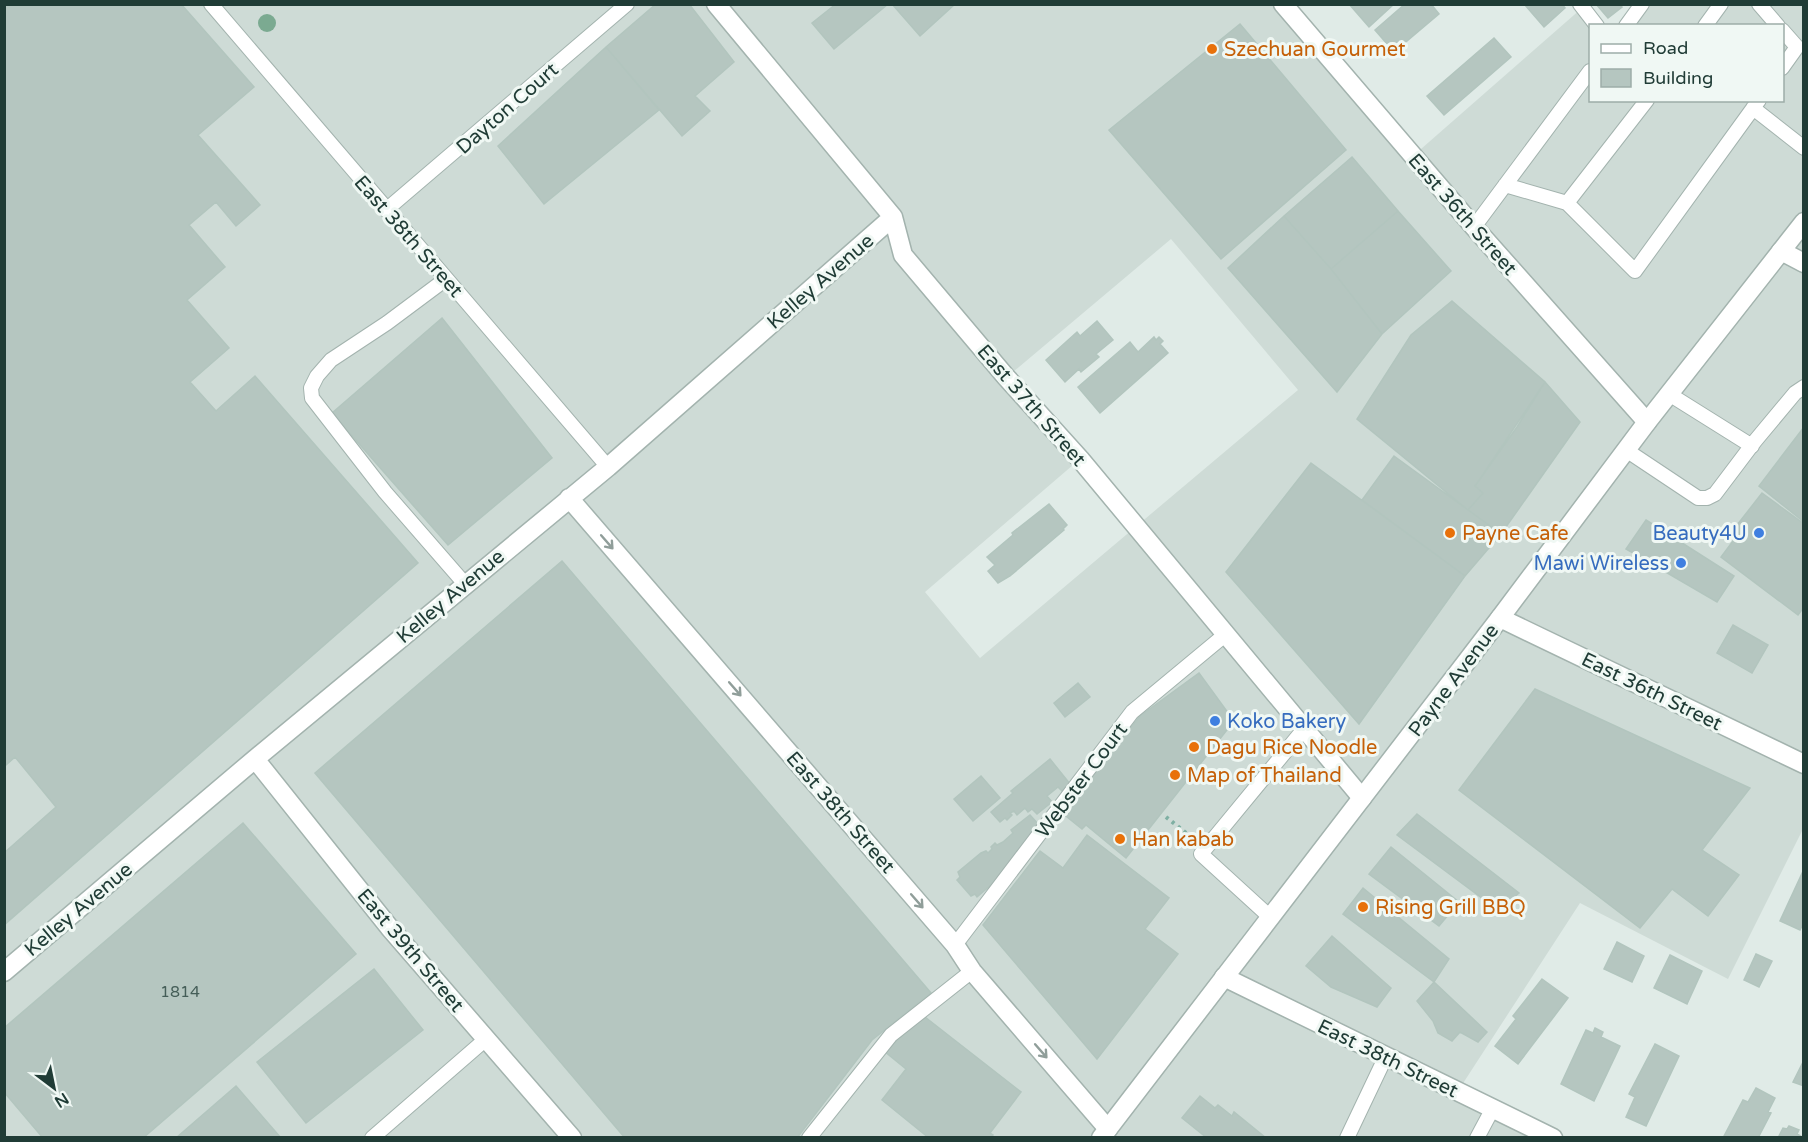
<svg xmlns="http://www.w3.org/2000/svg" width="1808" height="1142" viewBox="0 0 1808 1142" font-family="'Varela Round',sans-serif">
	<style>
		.built { fill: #cedbd6; fill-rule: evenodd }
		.building { fill: #b5c6c0; stroke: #b2c5be; stroke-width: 1.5 }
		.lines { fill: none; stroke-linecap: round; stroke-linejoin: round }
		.service-casing { stroke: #a3b3ae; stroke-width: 16 }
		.minor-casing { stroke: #a3b3ae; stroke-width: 21 }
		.tertiary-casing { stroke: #a3b3ae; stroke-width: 21 }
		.path { stroke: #7fb0a3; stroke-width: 4; stroke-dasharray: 3 4.5; stroke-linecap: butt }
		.service { stroke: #fff; stroke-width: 14 }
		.minor { stroke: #fff; stroke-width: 18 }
		.tertiary { stroke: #fff; stroke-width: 18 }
		.tree { fill: #7baa91 }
		.oneway { stroke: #909e9a }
		.food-dot { fill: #e8710a; stroke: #f0f8f4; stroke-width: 2 }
		.shop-dot { fill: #3f7fe0; stroke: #f0f8f4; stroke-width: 2 }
		.labels { text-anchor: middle; stroke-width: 6; stroke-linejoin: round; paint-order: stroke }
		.number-label { font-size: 16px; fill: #455e58 }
		.food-label { font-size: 20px; fill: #c56008; stroke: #f0f8f4; text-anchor: start }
		.street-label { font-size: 20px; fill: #203c36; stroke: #f0f8f4 }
		.shop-label { font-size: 20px; fill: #366cbe; stroke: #f0f8f4; text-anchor: end }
	</style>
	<rect width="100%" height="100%" fill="#e0ebe7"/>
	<path class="built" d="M5 5H1283L1413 156 1582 8 1590 26V100H1782V26L1626 25 1642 5H1803V829L1728 979 1580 903 1458 1091 1553 1137 5 1138ZM1171 239 1298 390 980 658 925 592 1080 459 1007 377Z"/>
	<path class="building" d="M4 4H181L254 87 198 135 260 205 236 226 216 202 189 225 225 267 187 300 229 348 190 382 216 411 255 376 418 563 4 925V853L56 807 15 757 6 765 4 763Z
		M656 4H689L734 62 695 96 710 111 682 136 606 47Z
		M836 4H888L834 49 812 23Z
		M892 4H955L920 36Z
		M1349 4H1394L1369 27Z
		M1405 4H1431L1439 14 1394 52 1375 30Z
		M1562 4 1565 8 1544 27 1525 5Z
		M1596 4H1620L1622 7 1608 18Z
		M1240 24 1346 150 1221 259 1109 130Z
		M1494 38 1511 57 1444 115 1427 96Z
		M606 47 659 110 544 204 498 146Z
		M1352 157 1398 211 1331 269 1284 216Z
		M1398 211 1451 271 1382 334 1331 269Z
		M1284 216 1331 269 1382 334 1337 392 1228 268Z
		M1452 301 1545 382 1475 486 1483 493 1468 510 1357 419 1411 335Z
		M442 318 552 458 448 545 332 413Z
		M1097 321 1113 340 1096 354 1099 357 1081 372 1079 369 1065 382 1046 360 1077 332 1080 336Z
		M1154 337 1156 340 1159 337 1163 341 1160 344 1168 353 1100 413 1078 387 1130 342 1138 352Z
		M1545 382 1580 422 1501 534 1468 510 1483 493 1475 486 1517 427Z
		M1804 427V522L1759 486Z
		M1394 456 1501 534 1465 576 1362 500Z
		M1311 463 1465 576 1359 724 1226 572Z
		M1762 493 1804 524V607L1798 615 1721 557 1739 533 1734 529Z
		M1049 504 1067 525 1063 529 1064 530 1010 576 998 583 988 571 995 565 987 557 1013 535 1012 533Z
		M1646 520 1734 576 1717 602 1626 549Z
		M562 561 931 993 872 1040 797 1138H625L315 773Z
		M1733 625 1768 645 1752 673 1717 653Z
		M1199 673 1234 721 1126 858 1086 825 1082 829 1062 813 1140 716Z
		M1078 683 1090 697 1065 717 1054 703Z
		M1535 689 1750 788 1702 850 1739 875 1708 916 1672 889 1640 928 1459 790Z
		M1050 759 1070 784 1062 791 1058 787 1047 796 1052 802 1037 814 1032 809 1028 812 1025 808 1017 815 1014 811 1010 813 1012 815 1007 820 1005 818 1000 822 991 812 1013 793 1011 791Z
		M981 776 1000 798 973 821 954 799Z
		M1417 814 1519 893 1498 910 1397 835Z
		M1030 815 1040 826 1015 855 1016 857 1005 873 977 897 975 894 971 896 957 880 960 877 958 872 981 853 986 851 988 853 992 849 991 847 995 843 997 845 1003 842 1013 833 1011 830Z
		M243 823 356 954 143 1138H43L4 1092V1028Z
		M1087 835 1169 898 1145 929 1178 954 1097 1059 983 925 1040 851 1063 868Z
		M1391 847 1459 902 1439 926 1369 874Z
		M1804 869V922L1800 930 1780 921Z
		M1363 888 1449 959 1434 982 1343 914Z
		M1332 936 1391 988 1377 1007 1331 987 1306 966Z
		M1617 942 1644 956 1632 982 1604 969Z
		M1756 954 1772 961 1759 987 1744 980Z
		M1670 955 1702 971 1687 1004 1654 988Z
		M374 969 423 1030 306 1123 257 1062Z
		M1542 979 1568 998 1518 1064 1495 1046 1516 1019 1513 1016Z
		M1434 982 1487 1032 1478 1042 1460 1032 1452 1041 1438 1033 1433 1021 1417 1001Z
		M925 1017 1021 1092 990 1133 993 1135 991 1138H929L882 1100 906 1069 884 1051Z
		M1595 1028 1603 1032 1601 1037 1620 1046 1594 1101 1561 1084 1586 1030 1593 1033Z
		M1655 1044 1679 1056 1646 1126 1626 1117 1635 1097 1629 1094Z
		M1804 1060V1086L1793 1082Z
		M236 1086 281 1138H176Z
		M1756 1088 1775 1098 1768 1112 1771 1113 1758 1138H1723L1743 1100 1748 1102Z
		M1200 1096 1215 1108 1218 1105 1232 1116 1234 1112 1266 1138H1207L1182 1118Z
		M1789 1126 1799 1130 1797 1134 1804 1138H1778L1783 1128 1787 1129Z"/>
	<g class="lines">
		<g class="service-casing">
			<path id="service" d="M211 4 608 467
				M1580 4 1597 26
				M1759 4 1778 26
				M1626 26 1642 4
				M1705 26 1721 4
				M1782 30 1797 47 1782 68
				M1753 108 1804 148
				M1505 185 1567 203 1635 271 1759 100
				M1567 203 1647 100
				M386 210 627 4
				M1474 227 1590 71
				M446 279 387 323 331 360 317 376 311 388 312 398 385 492 465 584
				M1669 394 1752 446
				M1626 450 1698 498H1707L1715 494 1755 441 1795 393 1804 387
				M1270 917 1201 854 1304 729
				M955 945 1132 712 1226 634
				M372 1138 486 1039
				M809 1138 891 1035 972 971
				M1347 1138 1386 1056
				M1477 1138 1493 1108"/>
		</g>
		<g class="minor-casing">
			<path id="minor" d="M716 4 893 217 903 255 1006 377 1080 459 1362 798
				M1283 4 1474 227 1647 422
				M1781 251 1804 263
				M569 498 955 945 972 971 1108 1129
				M1500 618 1804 764
				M255 759 389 927 572 1138
				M4 972 255 759 608 467 893 217
				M1224 977 1553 1138"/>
		</g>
		<g class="tertiary-casing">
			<path id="tertiary" d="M1101 1138 1500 618 1647 422 1804 222"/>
		</g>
		<path class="path" d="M1166 817 1190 836"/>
		<use href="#service" class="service"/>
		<use href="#minor" class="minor"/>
		<use href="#tertiary" class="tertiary"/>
	</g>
	<circle class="tree" cx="267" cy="23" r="9"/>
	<defs><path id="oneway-shaft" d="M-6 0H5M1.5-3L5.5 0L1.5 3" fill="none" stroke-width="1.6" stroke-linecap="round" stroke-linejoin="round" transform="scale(1.5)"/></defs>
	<g class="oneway">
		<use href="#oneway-shaft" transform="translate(607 542) rotate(49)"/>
		<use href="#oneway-shaft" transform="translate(735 689) rotate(49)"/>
		<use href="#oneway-shaft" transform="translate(917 901) rotate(49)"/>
		<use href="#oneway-shaft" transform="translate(1041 1051) rotate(49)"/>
	</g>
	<g class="food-dot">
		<circle cx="1212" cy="49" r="6"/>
		<circle cx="1450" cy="533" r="6"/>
		<circle cx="1194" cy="747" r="6"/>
		<circle cx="1175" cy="775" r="6"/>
		<circle cx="1120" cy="839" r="6"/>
		<circle cx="1363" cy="907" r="6"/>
	</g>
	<g class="shop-dot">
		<circle cx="1759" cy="533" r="6"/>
		<circle cx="1681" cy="563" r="6"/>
		<circle cx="1215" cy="721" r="6"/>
	</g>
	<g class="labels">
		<g class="number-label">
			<text x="180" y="997">1814</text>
		</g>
		<g class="food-label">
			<text x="1224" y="56">Szechuan Gourmet</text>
			<text x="1462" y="540">Payne Cafe</text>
			<text x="1206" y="754">Dagu Rice Noodle</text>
			<text x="1187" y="782">Map of Thailand</text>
			<text x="1132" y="846">Han kabab</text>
			<text x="1375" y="914">Rising Grill BBQ</text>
		</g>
		<g class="street-label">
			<text transform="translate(507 108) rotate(-41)" y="7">Dayton Court</text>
			<text transform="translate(1463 214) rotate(49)" y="7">East 36th Street</text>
			<text transform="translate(409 236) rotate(49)" y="7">East 38th Street</text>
			<text transform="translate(820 281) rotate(-41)" y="7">Kelley Avenue</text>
			<text transform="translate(1032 405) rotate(49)" y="7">East 37th Street</text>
			<text transform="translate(450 596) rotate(-40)" y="7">Kelley Avenue</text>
			<text transform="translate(1453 680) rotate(-53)" y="7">Payne Avenue</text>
			<text transform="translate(1652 691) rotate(26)" y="7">East 36th Street</text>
			<text transform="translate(1081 780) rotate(-53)" y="7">Webster Court</text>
			<text transform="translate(841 812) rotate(49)" y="7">East 38th Street</text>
			<text transform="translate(78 909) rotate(-40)" y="7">Kelley Avenue</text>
			<text transform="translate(411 950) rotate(50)" y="7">East 39th Street</text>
			<text transform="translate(1388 1058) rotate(26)" y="7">East 38th Street</text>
		</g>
		<g class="shop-label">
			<text x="1747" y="540">Beauty4U</text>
			<text x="1669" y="570">Mawi Wireless</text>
			<text x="1227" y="728" text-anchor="start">Koko Bakery</text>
		</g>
	</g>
	<rect width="1808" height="1142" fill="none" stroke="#203c36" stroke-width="12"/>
	<rect x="1589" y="24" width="195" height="78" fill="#f0f8f4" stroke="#9dada8" stroke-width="1.5"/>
	<rect x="1601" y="44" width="30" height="9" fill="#ffffff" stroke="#9dada8" stroke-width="1.5"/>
	<text x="1643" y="54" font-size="18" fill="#203c36">Road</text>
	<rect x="1601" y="69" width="30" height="18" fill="#b5c6c0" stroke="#9dada8" stroke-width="1.5"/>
	<text x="1643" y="84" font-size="18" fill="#203c36">Building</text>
	<g transform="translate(54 1088) rotate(148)" stroke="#f0f8f4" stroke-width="4.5" paint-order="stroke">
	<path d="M0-4.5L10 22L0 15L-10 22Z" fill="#203c36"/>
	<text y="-9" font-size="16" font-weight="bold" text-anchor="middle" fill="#203c36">N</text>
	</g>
</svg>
